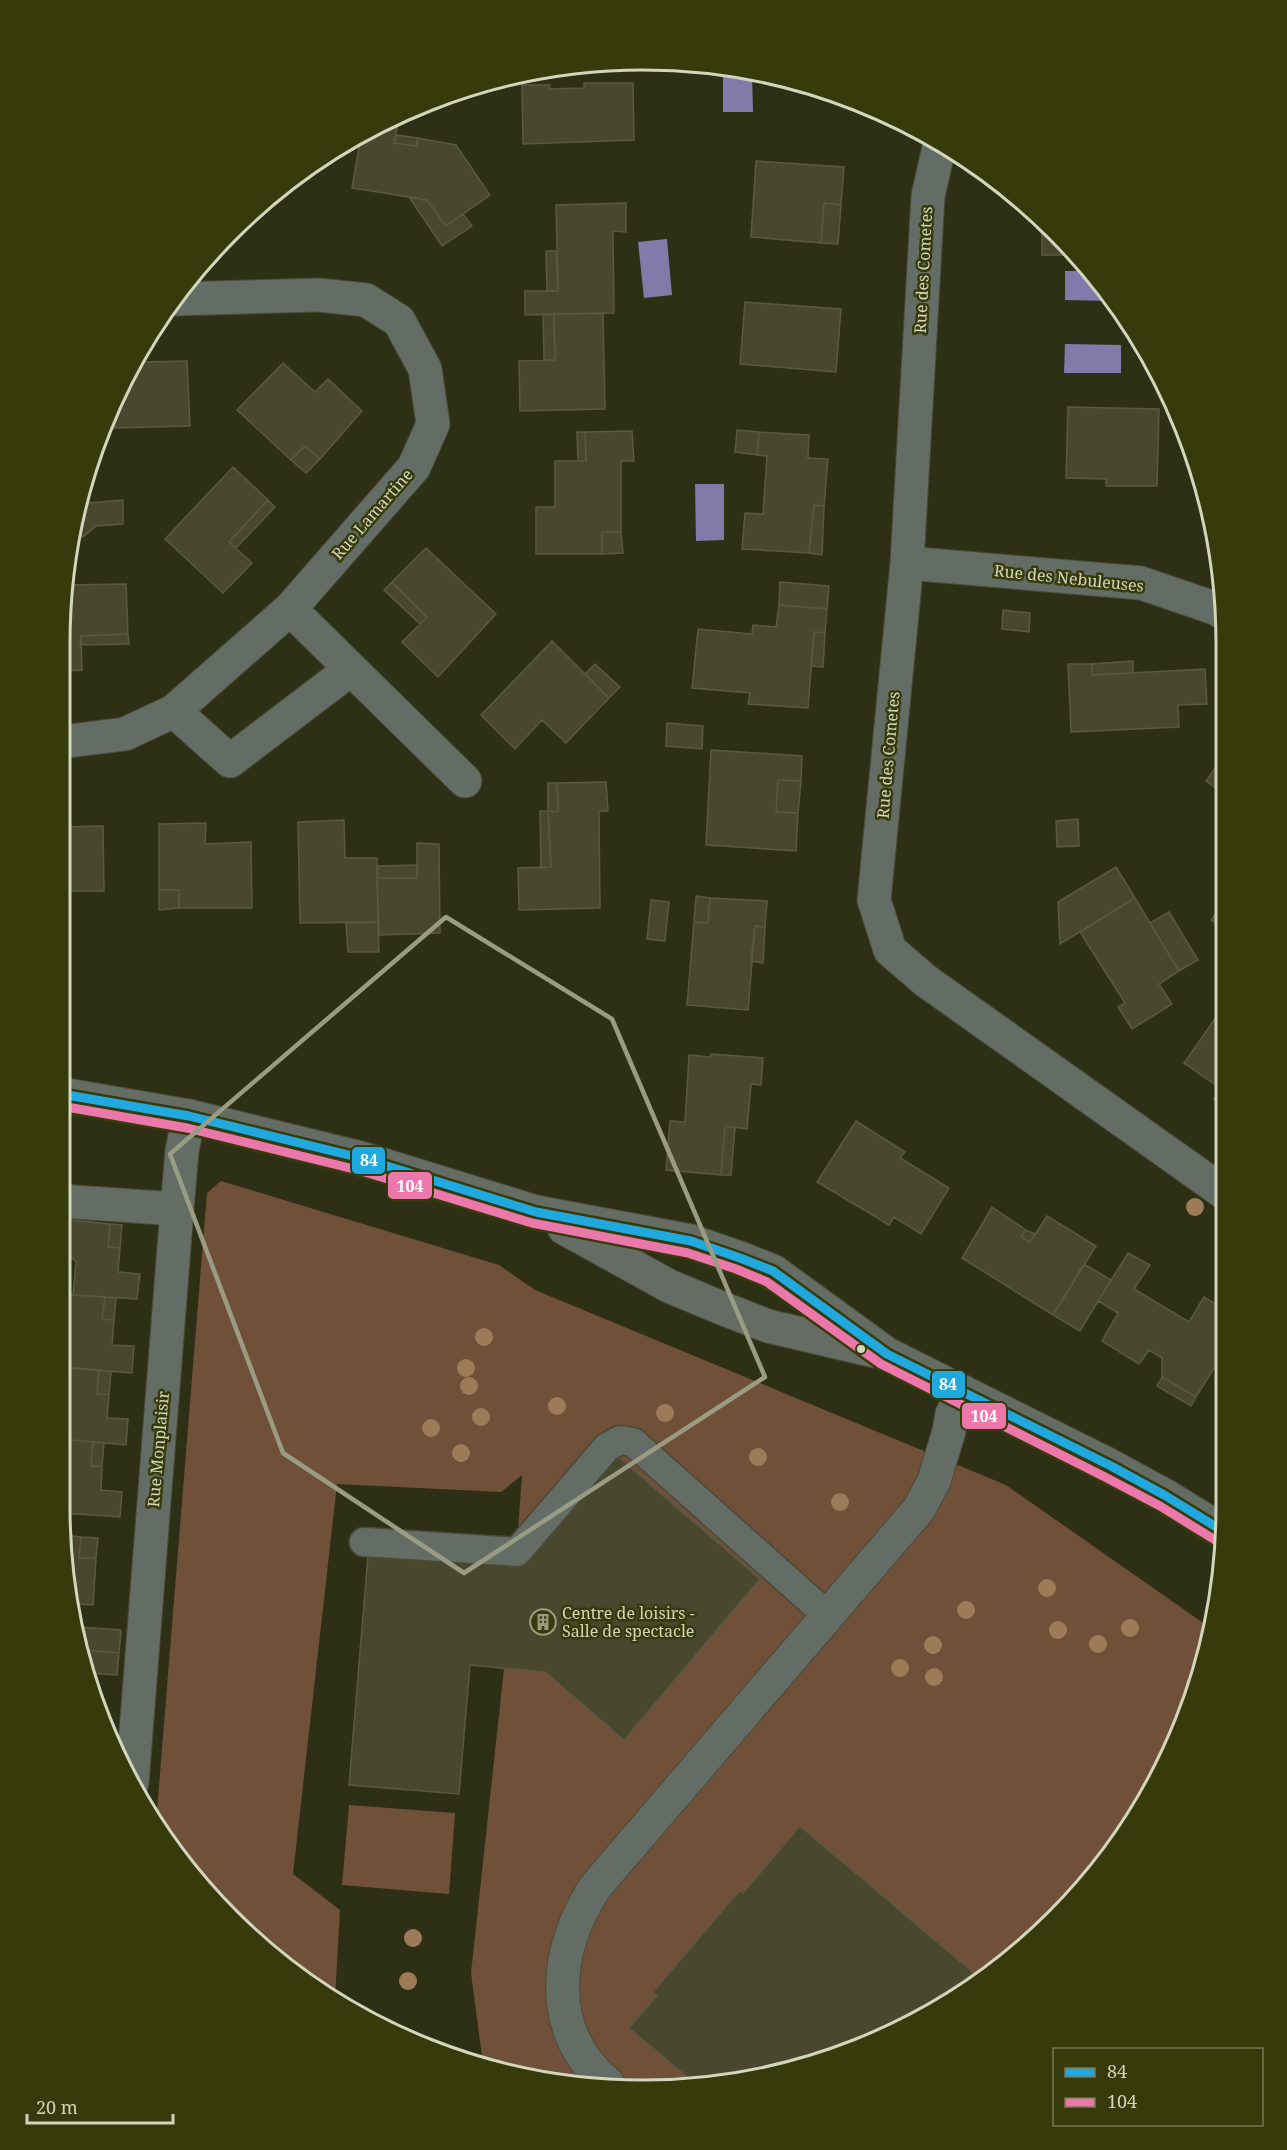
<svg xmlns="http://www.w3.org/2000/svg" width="1287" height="2150" viewBox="0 0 1287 2150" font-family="'Noto Serif',serif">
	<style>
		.green { fill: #705038 }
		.water { fill: #847aaa }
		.building { fill: #49482f; stroke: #5a5944; stroke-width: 1.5 }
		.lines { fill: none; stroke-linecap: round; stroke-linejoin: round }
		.lane-casing { stroke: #4a4b37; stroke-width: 31 }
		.street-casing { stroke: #4a4b37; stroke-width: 35 }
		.secondary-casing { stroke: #4a4b37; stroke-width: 35 }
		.lane { stroke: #646c66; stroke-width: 28 }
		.street { stroke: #646c66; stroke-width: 33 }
		.secondary { stroke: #656c63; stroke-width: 33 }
		.bus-1-casing { stroke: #373b0b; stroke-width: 14 }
		.bus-2-casing { stroke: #373b0b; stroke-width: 14 }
		.bus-1 { stroke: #20a9df; stroke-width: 9 }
		.bus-2 { stroke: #ec78ab; stroke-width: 9 }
		.tree { fill: #9d7b59 }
		.marked { fill: none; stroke: #999c83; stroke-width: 4.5; stroke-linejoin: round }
		.bus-dot { fill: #d2d6bd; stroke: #373b0b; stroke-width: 2 }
		.labels { text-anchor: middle; stroke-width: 5; stroke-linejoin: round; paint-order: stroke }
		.street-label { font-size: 16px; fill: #d2d6bd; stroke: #373b0b }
		.poi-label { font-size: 16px; fill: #d2d6bd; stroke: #373b0b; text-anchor: start }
		.rim { fill: none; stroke: #d2d6bd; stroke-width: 3 }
		.line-badge { stroke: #373b0b; stroke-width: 2 }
		.badge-label { font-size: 16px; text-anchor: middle; font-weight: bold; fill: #fff }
	</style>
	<rect width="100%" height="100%" fill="#2e3016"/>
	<path class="green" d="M221 1181 499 1265 535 1290 1006 1485 1209 1627 1196 1694 1128 1831 1056 1919 998 1970 902 2030 831 2059 720 2085 643 2090 483 2064 471 1973 516 1558 522 1475 501 1492 337 1484 293 1874 340 1910 335 1999 319 1991 231 1919 180 1861 156 1823 207 1193Z
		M349 1805 455 1813 449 1894 342 1885Z"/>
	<path class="water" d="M723 68 752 71 753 112H723Z
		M667 239 672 295 644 298 638 242Z
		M1065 271H1091L1112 301 1065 300Z
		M1065 344 1121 345V373H1064Z
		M695 484H724V540L696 541Z"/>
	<path class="building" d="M584 83H633L634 140 523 144 522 85H550L549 89 584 88Z
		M388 122 398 124 394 143 416 146 418 138 456 145 490 195 446 226 427 200 352 188 361 136Z
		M396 135 418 138 416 146 394 143Z
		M756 161 844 167 841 205 824 203 821 243 751 237Z
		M409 197 427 200 446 226 463 214 472 226 442 246Z
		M626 203V232L613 231 614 313 525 315V291H558L556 205Z
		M824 203 841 205 838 244 821 243Z
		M1042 223 1075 253V255H1042Z
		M546 251H556L558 291 547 290Z
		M745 302 841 309 836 372 740 364Z
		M603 313 605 409 520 411 519 361 555 360 554 314Z
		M543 314H554L555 360H544Z
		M143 351V362L187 361 190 426 115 428V408Z
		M283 363 315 392 328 379 362 411 320 459 305 446 291 460 237 410Z
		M1068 407 1159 409 1157 486H1106V479L1066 478Z
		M115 408V428H105Z
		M737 430 759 432 757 455 735 452Z
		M632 431 634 461H621V532H602V554H536V507H555V461H586L585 432Z
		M577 432H585L586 461H578Z
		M759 432 809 435 808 458 828 459 824 506 814 505 809 553 742 549 745 513 763 514 767 456 757 455Z
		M305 446 320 459 306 473 291 460Z
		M233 467 268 500 229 542 252 563 223 593 165 539Z
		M123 500V524L96 526 83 537 77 527 81 508 88 503Z
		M268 500 275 507 236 548 229 542Z
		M814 505 824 506 822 555 809 553Z
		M602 532H621L623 553 602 554Z
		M426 548 496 614 438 677 402 642 427 617 392 582Z
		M392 582 427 617 420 624 384 590Z
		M780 582 829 586 827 609 779 605Z
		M126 584 128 634 81 636 82 670 61 671V605L65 585Z
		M779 605 827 609 825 633 814 632 808 708 748 704 750 693 692 688 698 629 752 634 753 625 776 627Z
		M1003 610 1030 613 1029 632 1002 629Z
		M814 632 825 633 823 667 811 666Z
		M128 634 129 644 80 645 81 636Z
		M552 641 609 698 566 743 542 720 515 749 481 715Z
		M1133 661V673L1092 675V664Z
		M595 664 620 687 609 698 585 674Z
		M1068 664H1092V675L1205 669 1207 704 1178 705 1179 727 1071 732Z
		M667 723 703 726 702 749 666 746Z
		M711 750 802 756 801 781 778 780 776 812 798 813 796 851 706 845Z
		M1223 757 1226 759V791L1224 794 1206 781Z
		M778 780 801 781 798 813 776 812Z
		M606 782 608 811H599L600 908 519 910 518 868 551 867 548 811 558 812 557 783Z
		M548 783H557L558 812 548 811Z
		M540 811H548L551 867 541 868Z
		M1078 819 1079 846 1057 847 1056 821Z
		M344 820 345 858H377L378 922 300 923 298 822Z
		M206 823 205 844 251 842 252 908H179V890H159V824Z
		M103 826 104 891H61V827Z
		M417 843 439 844 440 933 379 935 377 878H417Z
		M418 865 417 878H377L378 866Z
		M1116 867 1135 898 1060 944 1058 902Z
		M159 890H179V908L159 910Z
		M696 896 710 898 708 923 694 922Z
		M710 898 767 901 765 927 755 926 748 1010 687 1005 694 922 708 923Z
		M1135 898 1179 971 1159 984 1172 1004 1132 1029 1118 1007 1125 1003 1080 932Z
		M651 900 669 902 665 941 647 939Z
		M1225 900H1226V930L1211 920Z
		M1169 912 1198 960 1179 971 1150 923Z
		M378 922 379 952H348L346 923Z
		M755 926 765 927 763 963 751 961Z
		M1221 1010 1226 1013V1092L1184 1063Z
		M711 1054 763 1058 761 1085 751 1084 747 1129 725 1126 721 1175 666 1170 670 1121 685 1122 689 1055 710 1057Z
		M1221 1088 1226 1092V1106L1214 1099Z
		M856 1121 905 1152 900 1158 949 1188 921 1234 894 1217 889 1225 817 1182Z
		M725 1126 735 1128 731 1175H721Z
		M992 1207 1026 1230 1021 1237 1030 1242 1047 1216 1096 1246 1053 1315 962 1258Z
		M60 1219 110 1224 108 1247 120 1248 118 1272 140 1274 137 1299 73 1295 76 1262 65 1250 60 1249Z
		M110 1224 122 1225 120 1248 108 1247Z
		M1026 1230 1035 1234 1030 1242 1021 1237Z
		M1128 1253 1150 1265 1134 1289 1189 1322 1204 1297 1226 1310V1349L1196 1397 1162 1377V1358L1149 1350 1139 1364 1102 1341 1118 1313 1098 1301Z
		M1084 1264 1111 1280 1080 1331 1053 1315Z
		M60 1294 105 1297 102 1319 114 1320 112 1345 134 1346 132 1373 67 1368 70 1336 60 1324Z
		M105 1297 116 1298 114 1320 102 1319Z
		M60 1367 99 1370 97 1394H109L107 1418 128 1419 126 1445 60 1439Z
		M99 1370 111 1372 109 1394H97Z
		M1162 1377 1196 1397 1191 1406 1157 1386Z
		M60 1439 93 1442 91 1466H102L101 1490 122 1492 120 1517 61 1513Z
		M93 1442 104 1443 102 1466H91Z
		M616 1455 760 1579 624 1740 545 1672 470 1665 459 1794 349 1785 368 1555 521 1566Z
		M65 1535 81 1537 79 1558H96L93 1605 76 1604Z
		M81 1537 98 1538 96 1558H79Z
		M80 1627 121 1630 119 1653 84 1650Z
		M84 1650 119 1653 117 1675 87 1673Z
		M800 1826 982 1980 902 2030 831 2059 720 2085 698 2086 629 2028 657 1995 653 1992 740 1890 743 1893Z"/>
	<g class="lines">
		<g class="lane-casing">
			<path id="lane" d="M364 1542 517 1552 607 1447 620 1440 633 1442 828 1616"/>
		</g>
		<g class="street-casing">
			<path id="street" d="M940 143 928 196 907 563 874 900 890 950 926 981 1226 1194
				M907 563 1141 583 1217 609 1226 615
				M290 609 465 781
				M174 711 230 761 351 669
				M61 742 125 734 174 711 290 609 414 467 433 424 425 369 399 321 366 300 319 295 175 299
				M60 1201 177 1209
				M132 1783 177 1209 182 1151 189 1116
				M608 2084C545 2031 554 1949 596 1886L919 1509 934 1481 949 1431 952 1414 963 1392"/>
		</g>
		<g class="secondary-casing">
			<path id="secondary" d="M61 1094 189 1116 361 1158 536 1212 691 1241 740 1258 773 1271 887 1354 1111 1466 1166 1496 1226 1533
				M564 1228 669 1286 719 1307 768 1326 874 1351"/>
		</g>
		<use href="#lane" class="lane"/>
		<use href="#street" class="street"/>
		<use href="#secondary" class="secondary"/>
		<g class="bus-1-casing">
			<path id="bus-1" d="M61 1094 189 1116 361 1158 536 1212 691 1241 740 1258 773 1271 887 1354 1111 1466 1166 1496 1226 1533"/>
		</g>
		<g class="bus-2-casing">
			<path id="bus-2" d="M61 1106 187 1128 358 1170 532 1223 688 1253 736 1269 767 1282 881 1364 1105 1477 1160 1506 1220 1543"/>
		</g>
		<use href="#bus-1" class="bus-1"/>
		<use href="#bus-2" class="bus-2"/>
	</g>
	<g class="tree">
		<circle cx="1195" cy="1207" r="9"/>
		<circle cx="484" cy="1337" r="9"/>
		<circle cx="466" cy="1368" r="9"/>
		<circle cx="469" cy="1386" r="9"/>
		<circle cx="557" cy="1406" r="9"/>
		<circle cx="665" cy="1413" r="9"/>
		<circle cx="481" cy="1417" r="9"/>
		<circle cx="431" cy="1428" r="9"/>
		<circle cx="461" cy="1453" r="9"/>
		<circle cx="758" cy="1457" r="9"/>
		<circle cx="840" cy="1502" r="9"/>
		<circle cx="1047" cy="1588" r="9"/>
		<circle cx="966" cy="1610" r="9"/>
		<circle cx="1130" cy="1628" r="9"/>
		<circle cx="1058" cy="1630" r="9"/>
		<circle cx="1098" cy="1644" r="9"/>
		<circle cx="933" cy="1645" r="9"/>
		<circle cx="900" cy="1668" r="9"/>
		<circle cx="934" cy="1677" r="9"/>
		<circle cx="413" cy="1938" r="9"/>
		<circle cx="408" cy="1981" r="9"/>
	</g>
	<path class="marked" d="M446 917 612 1019 765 1377 464 1573 283 1453 170 1154Z"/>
	<defs>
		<g id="building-ring" transform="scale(1.35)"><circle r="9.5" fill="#373b0b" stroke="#999c83" stroke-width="1.5"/><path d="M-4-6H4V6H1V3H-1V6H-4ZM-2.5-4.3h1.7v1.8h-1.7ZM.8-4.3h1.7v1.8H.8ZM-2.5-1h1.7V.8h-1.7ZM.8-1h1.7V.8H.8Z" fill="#999c83"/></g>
	</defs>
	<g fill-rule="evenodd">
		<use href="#building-ring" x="543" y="1622"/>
	</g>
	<circle class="bus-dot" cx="861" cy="1349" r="5"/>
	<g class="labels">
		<g class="street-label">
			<text transform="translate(923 270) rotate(-87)" y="6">Rue des Cometes</text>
			<text transform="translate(372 514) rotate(-49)" y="6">Rue Lamartine</text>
			<text transform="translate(1069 578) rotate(6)" y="6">Rue des Nebuleuses</text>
			<text transform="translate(888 755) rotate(-85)" y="6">Rue des Cometes</text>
			<text transform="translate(158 1449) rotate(-85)" y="6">Rue Monplaisir</text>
		</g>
		<g class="poi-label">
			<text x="562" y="1619">Centre de loisirs -<tspan x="562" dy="18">Salle de spectacle</tspan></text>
		</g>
	</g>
	<path d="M0 0H1287V2150H0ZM643 70H643A573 573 0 0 1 1216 643V1507A573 573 0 0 1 643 2080H643A573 573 0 0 1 70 1507V643A573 573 0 0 1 643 70Z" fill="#373b0b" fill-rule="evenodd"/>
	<path class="rim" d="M643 70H643A573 573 0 0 1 1216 643V1507A573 573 0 0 1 643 2080H643A573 573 0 0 1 70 1507V643A573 573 0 0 1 643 70Z"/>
	<g class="line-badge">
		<rect x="351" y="1146" width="35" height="29" rx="6" fill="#20a9df"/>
		<rect x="387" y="1171" width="46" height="29" rx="6" fill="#ec78ab"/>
		<rect x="931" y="1370" width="35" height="29" rx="6" fill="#20a9df"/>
		<rect x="961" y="1402" width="46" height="28" rx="6" fill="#ec78ab"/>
	</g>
	<g class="badge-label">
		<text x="369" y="1166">84</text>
		<text x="410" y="1192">104</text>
		<text x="948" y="1390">84</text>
		<text x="984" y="1422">104</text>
	</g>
	<rect x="1053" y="2048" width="210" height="78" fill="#373b0b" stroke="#757952" stroke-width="1.5"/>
	<rect x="1065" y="2068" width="30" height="9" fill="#20a9df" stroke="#757952" stroke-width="1.5"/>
	<text x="1107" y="2078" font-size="18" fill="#d2d6bd">84</text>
	<rect x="1065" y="2098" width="30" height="9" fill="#ec78ab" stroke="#757952" stroke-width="1.5"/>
	<text x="1107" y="2108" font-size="18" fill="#d2d6bd">104</text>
	<path d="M27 2114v9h146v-9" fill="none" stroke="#d2d6bd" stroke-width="3"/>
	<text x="36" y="2114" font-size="18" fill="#d2d6bd" stroke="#373b0b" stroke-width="4.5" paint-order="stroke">20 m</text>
</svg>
